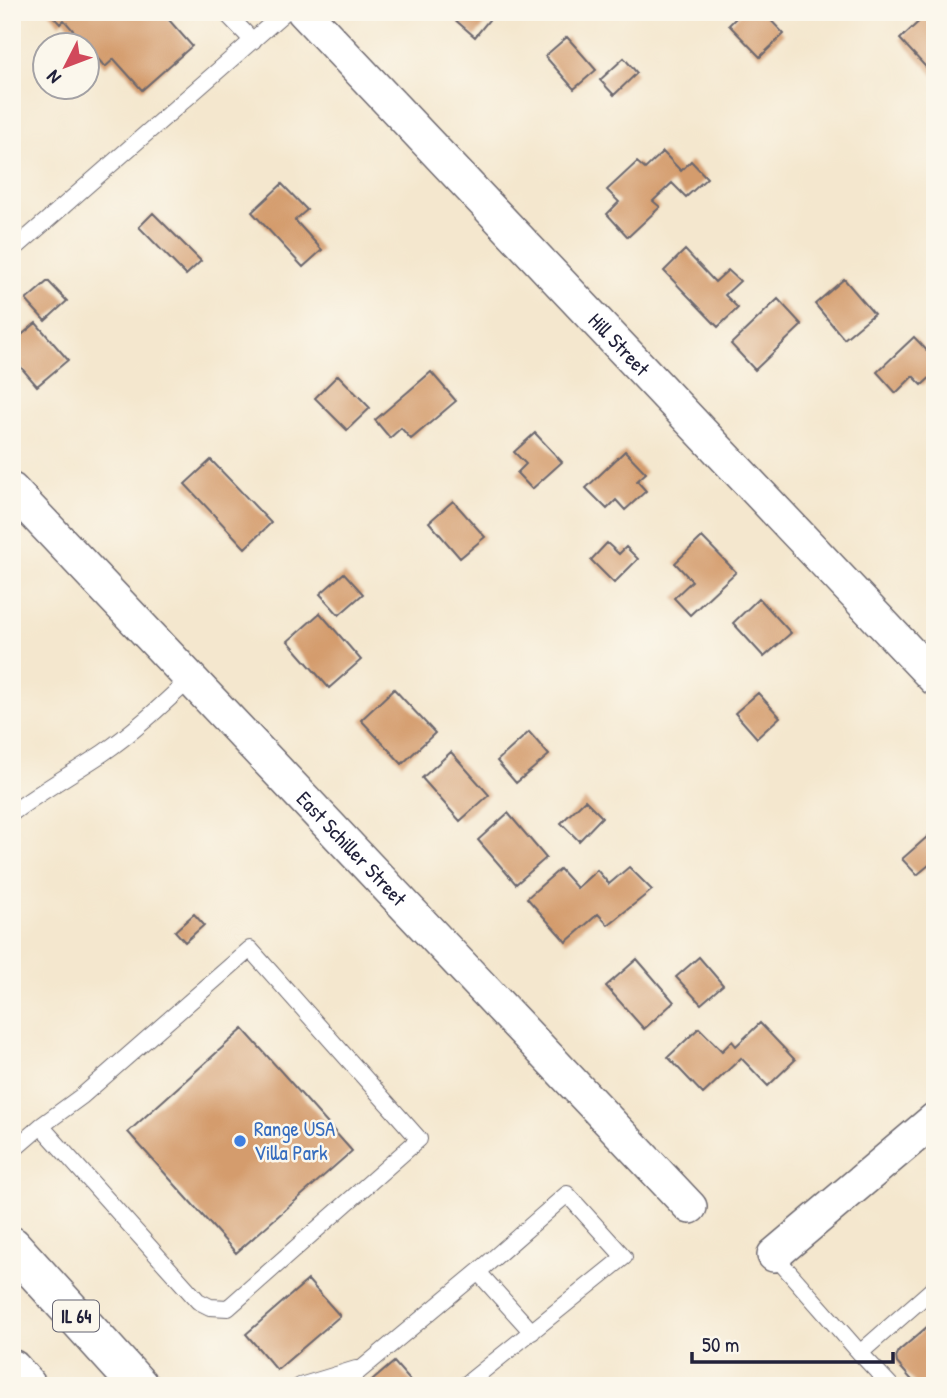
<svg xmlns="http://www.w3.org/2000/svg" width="947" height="1398" viewBox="0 0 947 1398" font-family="'Patrick Hand',sans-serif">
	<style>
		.building { fill: #d49c6d }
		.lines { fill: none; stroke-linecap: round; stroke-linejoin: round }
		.service-casing { stroke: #6c676e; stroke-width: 18 }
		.minor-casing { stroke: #6c676e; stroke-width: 36 }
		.primary-casing { stroke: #6c676e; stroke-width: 41 }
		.service { stroke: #fff; stroke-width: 16 }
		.minor { stroke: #fff; stroke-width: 33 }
		.primary { stroke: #fff; stroke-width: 38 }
		.shop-dot { fill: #3f7fe0; stroke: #fbf7ec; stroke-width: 2.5 }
		.labels { text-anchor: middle; stroke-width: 5; stroke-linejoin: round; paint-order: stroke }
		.shield { fill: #fbf7ec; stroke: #636270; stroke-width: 2 }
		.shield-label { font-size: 19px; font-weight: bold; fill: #22223b }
		.street-label { font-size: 21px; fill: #22223b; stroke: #fbf7ec }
		.shop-label { font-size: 21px; fill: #366cbe; stroke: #fbf7ec; text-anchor: start }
	</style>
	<rect width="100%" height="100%" fill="#fbf7ec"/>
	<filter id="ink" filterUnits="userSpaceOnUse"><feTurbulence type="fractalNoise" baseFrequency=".0143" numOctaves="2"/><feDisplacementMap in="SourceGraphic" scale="14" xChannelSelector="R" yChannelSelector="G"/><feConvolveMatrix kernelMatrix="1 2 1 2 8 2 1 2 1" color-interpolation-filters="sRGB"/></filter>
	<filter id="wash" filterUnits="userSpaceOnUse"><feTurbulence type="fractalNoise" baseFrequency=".00686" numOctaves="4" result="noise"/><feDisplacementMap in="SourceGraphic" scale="28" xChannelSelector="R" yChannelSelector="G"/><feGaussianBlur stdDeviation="1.57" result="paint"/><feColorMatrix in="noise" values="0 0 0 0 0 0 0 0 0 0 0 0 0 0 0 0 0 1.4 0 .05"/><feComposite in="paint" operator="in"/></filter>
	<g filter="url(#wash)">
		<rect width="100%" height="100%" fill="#f4e7ce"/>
		<g id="blocks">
			<path class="building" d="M49 12H162L192 46 142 90 114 59 105 67 64 20 60 24Z
				M446 12H490L493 15 475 37Z
				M742 12H763L784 34 760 57 729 25Z
				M925 16 935 27V77L900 39Z
				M567 37 596 70 574 89 545 56Z
				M624 58 637 73 614 95 600 80Z
				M663 152 681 171 691 161 707 178 686 197 672 183 653 201 660 207 628 237 607 214 619 202 607 190 637 162 645 169Z
				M282 184 307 210 295 220 322 250 303 267 252 212Z
				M153 213 201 261 186 275 139 227Z
				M685 250 715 282 728 270 740 281 725 295 738 308 718 327 664 271Z
				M844 279 874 314 844 339 815 304Z
				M48 281 67 301 45 321 26 300Z
				M778 299 802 325 755 370 731 344Z
				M36 323 68 360 37 386 12 357V343Z
				M914 337 935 359V373L922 385 913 376 896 393 877 372Z
				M431 372 456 401 411 439 401 428 390 438 375 420Z
				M338 375 370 408 347 430 315 398Z
				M535 433 562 462 532 489 517 473 526 464 514 452Z
				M625 451 646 473 637 481 646 491 625 510 616 500 607 509 586 488Z
				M211 460 271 523 245 548 185 484Z
				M453 501 485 537 460 558 429 522Z
				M702 537 736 572 690 615 674 598 692 581 675 563Z
				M607 543 619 554 626 547 638 559 614 583 591 560Z
				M344 573 363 594 339 615 320 594Z
				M759 598 791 633 764 657 733 623Z
				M320 613 361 660 329 688 288 641Z
				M394 689 435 733 402 764 361 720Z
				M758 693 780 717 757 738 735 713Z
				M529 732 549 755 516 783 497 761Z
				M451 752 489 795 460 821 422 778Z
				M585 800 602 817 579 841 561 823Z
				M508 813 546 858 516 884 478 840Z
				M935 830V860L917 875 902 859Z
				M629 867 652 890 608 925 598 914 566 942 527 898 560 869 577 888 597 870 609 884Z
				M194 914 204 925 185 942 175 931Z
				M699 957 723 985 701 1004 676 977Z
				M637 959 674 1002 644 1029 606 986Z
				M760 1023 795 1060 768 1086 741 1058 703 1094 668 1057 699 1028 722 1051 732 1041 736 1046Z
				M243 1029 352 1151 236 1253 128 1132Z
				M308 1280 340 1316 277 1370 246 1334Z
				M935 1320V1386H917L897 1363 896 1357 899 1351Z
				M394 1362 415 1386H366Z"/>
		</g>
	</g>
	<g filter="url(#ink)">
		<use href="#blocks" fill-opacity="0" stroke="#6c676e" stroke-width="2"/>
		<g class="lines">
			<g class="service-casing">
				<path id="service" d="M225 12 253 41
					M12 251 285 12
					M12 813C41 791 73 773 103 753 135 731 162 705 190 679
					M12 1151 41 1126 82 1096 250 949 419 1139 228 1308 210 1307 198 1301 41 1126
					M774 1255 860 1353
					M478 1272 532 1332
					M300 1386 356 1369
					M341 1386 478 1272 567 1194 624 1257 464 1386
					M891 1386 860 1353 935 1287"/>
			</g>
			<g class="minor-casing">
				<g id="minor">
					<path id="s1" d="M304 12 935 679"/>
					<path id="s2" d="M12 490 690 1207"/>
					<path d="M774 1255 935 1119"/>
				</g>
			</g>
			<g class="primary-casing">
				<path id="primary" d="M12 1246 139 1386
					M12 1369 27 1386"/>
			</g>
			<use href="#service" class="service"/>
			<use href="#minor" class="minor"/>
			<use href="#primary" class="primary"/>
		</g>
	</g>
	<circle class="shop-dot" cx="240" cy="1141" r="7"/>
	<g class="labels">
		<rect class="shield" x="53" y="1300.5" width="46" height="31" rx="5"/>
		<g class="shield-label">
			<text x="76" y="1323">IL 64</text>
		</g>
		<g class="street-label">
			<text dy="7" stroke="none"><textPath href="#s1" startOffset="458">Hill Street</textPath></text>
			<text dy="7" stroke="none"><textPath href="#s2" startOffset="494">East Schiller Street</textPath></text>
		</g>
		<g class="shop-label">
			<text x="254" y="1136">Range USA<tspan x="254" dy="24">Villa Park</tspan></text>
		</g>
	</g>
	<rect width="947" height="1398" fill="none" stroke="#fbf7ec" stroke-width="42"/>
	<g transform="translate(66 66) rotate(228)"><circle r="33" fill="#fbf7ec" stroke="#a4a2a5" stroke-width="2"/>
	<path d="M0-5L12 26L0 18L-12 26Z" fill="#d1495b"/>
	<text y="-10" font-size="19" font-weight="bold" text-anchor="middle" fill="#22223b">N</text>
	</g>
	<path d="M692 1352v10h201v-10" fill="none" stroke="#22223b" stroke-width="3.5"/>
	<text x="702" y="1352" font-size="21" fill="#22223b" stroke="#fbf7ec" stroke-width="5" paint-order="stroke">50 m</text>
</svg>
